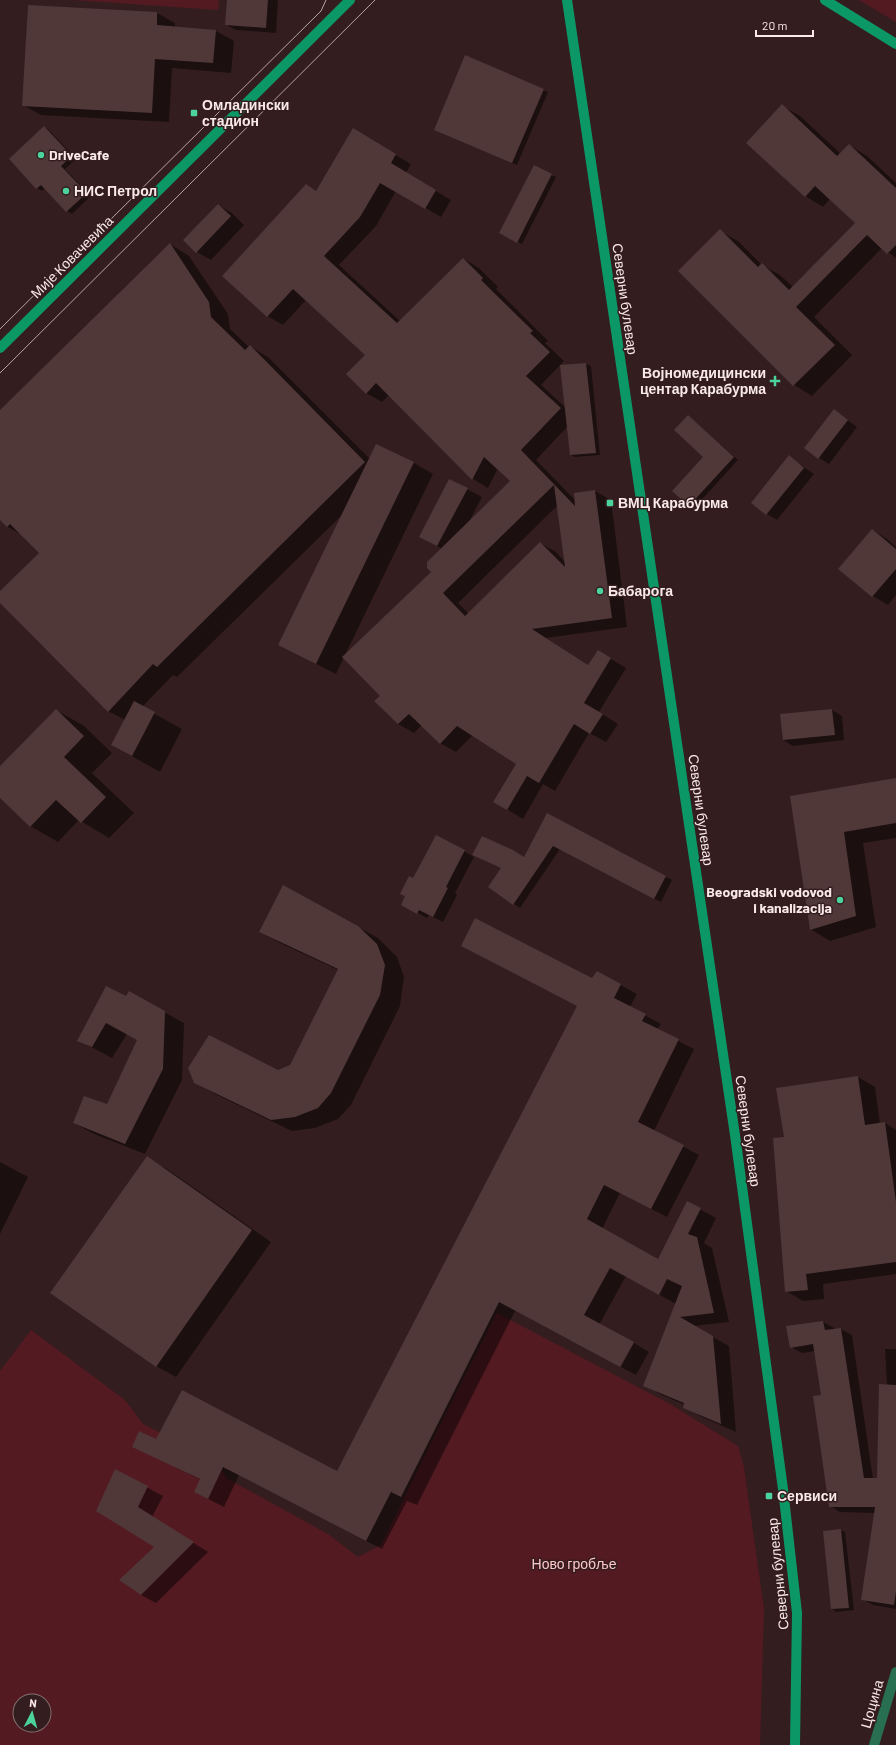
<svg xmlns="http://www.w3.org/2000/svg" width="896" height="1745" viewBox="0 0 896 1745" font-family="Barlow,sans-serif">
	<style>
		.green { fill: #531a21; fill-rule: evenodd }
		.shadow { fill: #0007; fill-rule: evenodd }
		.building { fill: #503738; fill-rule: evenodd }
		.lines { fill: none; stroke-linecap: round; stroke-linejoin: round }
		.street { stroke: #286e50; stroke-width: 10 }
		.secondary { stroke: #0c9767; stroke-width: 10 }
		.tram { stroke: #b7a4a5; stroke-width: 1 }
		.poi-dot { fill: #4cd39b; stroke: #341d1f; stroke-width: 1.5 }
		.labels { text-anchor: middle; stroke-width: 3; stroke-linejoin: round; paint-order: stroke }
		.poi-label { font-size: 14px; font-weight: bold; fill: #fae9ea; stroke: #341d1f; text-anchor: start }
		.street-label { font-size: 14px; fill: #fae9ea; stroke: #341d1f }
		.park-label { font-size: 14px; fill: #fec6c8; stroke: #341d1f }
	</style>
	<rect width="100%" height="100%" fill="#341d1f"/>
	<path class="green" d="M73 0H219L218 10Z
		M859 0H896V22Z
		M497 1313 670 1404 738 1446 744 1467 764 1609 760 1745H0V1371L31 1330 125 1400 143 1424 218 1461 226 1478 328 1534 358 1557 381 1545 429 1447ZM20 1701H44V1725H20Z"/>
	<path class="shadow" d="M228 0H278L276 33 236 30 226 25Z
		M28 6 157 13 175 23V28L216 31 234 41 231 73 172 68 169 122 41 115 23 105Z
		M543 90 548 92 517 165 435 130Z
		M782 106 800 116 841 154 849 145 867 156 896 183V258L882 248 814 317 852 355 812 396 794 385 679 271 720 231 738 241 762 265 780 275 793 287 856 223 830 199 823 207 805 196Z
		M45 127 49 130 76 159 65 169 91 196 72 214 67 211 45 188 42 191 37 188 10 160Z
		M353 130 411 164 406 173 451 200 441 217 396 191 376 226 339 265 400 321 464 259 479 268 498 287 496 289 548 341 545 343 564 361 541 385 566 408 561 366 586 364 591 366 600 455 575 457 571 455 568 426 536 460 576 501 595 491 611 500 627 627 546 638 589 666 598 651 626 668 599 712 618 724 606 742 589 733 555 791 543 784 523 819 495 802 517 764 473 735 456 752 440 743 422 725 414 733 398 724 381 696 344 657 336 674 279 645 342 515 177 677 173 675 142 707 182 729 160 772 112 745 125 720 108 711 0 602V592L40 553 22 535 8 527 0 519V412L170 244 189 256 228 314 230 329 249 347 250 346 269 358 370 459 414 463 433 474 345 655 432 572 442 549 420 536 467 489 482 497 469 522 512 481 498 468 488 488 473 479 389 395 382 402 366 393V355L306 300 283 325 267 316 317 192ZM558 505 565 562 556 552 540 543 469 614 458 603Z
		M551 175 556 177 522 244 500 233Z
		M218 205 232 213 244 225 211 260 197 252Z
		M834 410 857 427 829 464 819 458Z
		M688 416 738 460 694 508 674 491 705 457Z
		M789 457 814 474 777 520 767 514 752 502Z
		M872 530 887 539 896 547V595L888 605 873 596 840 569Z
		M56 710 84 726 112 753 92 773 134 813 109 838 79 820 58 842 30 826 0 797V767Z
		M832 710 842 716 844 740 793 746 783 740Z
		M896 780V838L863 843 876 927 830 941 810 929 791 797Z
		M548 815 672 880 661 902 560 849 520 908 514 904 502 868 480 858H525Z
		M464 851 474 857 455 893 457 895 443 922 429 915 427 918 412 910 414 879Z
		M358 927 378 938 397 957 404 977 400 1006 351 1105 338 1119 315 1128 292 1131 215 1094 195 1082 278 1071 291 1066 338 970 280 943 260 932Z
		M462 946 593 980 597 972 637 994 630 1007 661 1024 657 1030 694 1049 654 1131 699 1155 667 1217 620 1193 602 1229 658 1260 688 1203 716 1218 704 1243 712 1248 729 1322 693 1326 729 1346 736 1432 700 1416 684 1407 685 1405 660 1394 645 1385 676 1304 626 1276 599 1325 515 1311 417 1505 407 1501 382 1549 239 1475 224 1507 195 1492 201 1480 133 1446 157 1440 337 1472 578 1006Z
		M127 997 164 1012 184 1023 182 1080 145 1154 94 1134 74 1123 107 1106 138 1040 127 1034 112 1058 78 1040Z
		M858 1077 875 1087 880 1124 885 1123 896 1130V1274L823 1284 824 1299 803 1301 786 1291 785 1138Z
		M147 1158 167 1169 271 1242 176 1377 156 1366Z
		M0 1162 28 1177 0 1234Z
		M823 1322 834 1328V1330L841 1329 852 1335 873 1479 878 1478 887 1386 885 1349H896V1609L873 1605 862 1599 875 1513 840 1512 830 1506 822 1396 815 1351 802 1353 791 1347 787 1327Z
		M634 1343 649 1352 636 1375 621 1367Z
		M115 1470 163 1496 152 1517 208 1552 156 1603 141 1595 156 1547Z
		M841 1530 845 1532 854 1610 836 1612 832 1609Z"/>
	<path class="building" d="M227 0H268L266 28 225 25Z
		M28 5 157 12V25L216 30 213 63 155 59 152 113 22 106Z
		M465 55 544 89 512 163 434 130Z
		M782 104 837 156 849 144 896 188V245L887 254 867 235 796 307 835 345 793 386 678 271 720 229 758 267 762 263 789 290 855 223 815 186 805 197 746 143Z
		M44 126 72 156 61 166 87 193 66 212 41 185 36 189 9 159Z
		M353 128 396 154 391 163 436 190 425 209 380 183 360 217 324 256 397 323 463 258 483 278 481 280 533 331 530 333 550 352 526 376 561 408 521 450 575 506 574 493 595 490 612 618 532 629 588 665 598 650 611 658 584 703 603 714 590 734 574 724 539 783 527 776 507 810 493 802 516 764 457 726 440 744 409 714 398 724 374 701 380 696 342 657 431 572 427 568V562L510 481 484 457 472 480 376 383 366 394 346 374 365 355 293 289 267 317 222 276 306 184 316 191ZM554 485 565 567 540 542 465 616 443 593Z
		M534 165 552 174 517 243 499 233Z
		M218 204 231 216 196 253 183 240Z
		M170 243 209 302 211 317 245 350 250 345 365 462 157 667 153 664 108 712 0 603V591L39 553 10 524 7 527 0 520V410Z
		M586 363 596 453 570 455 560 365Z
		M834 409 848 420 818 459 804 448Z
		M688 415 734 457 689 506 672 491 703 457 674 430Z
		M376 444 414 462 316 664 278 645Z
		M789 455 804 468 766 515 751 503Z
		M449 479 468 488 437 546 419 537Z
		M872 529 896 549V569L872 597 838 569Z
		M134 701 155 712 132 756 111 745Z
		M56 709 84 736 64 757 106 797 81 823 56 800 30 827 0 798V766Z
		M832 709 835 735 783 740 780 714Z
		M896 778V823L844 832 856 916 810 930 790 796Z
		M547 813 666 876 654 899 553 846 513 905 488 887 501 868 472 855 482 836 513 850 524 857Z
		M436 835 465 850 446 887 448 888 433 917 419 910 417 914 401 905 405 896 400 894 409 876 413 878Z
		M283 885 358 926 377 944 385 965 380 995 331 1093 318 1108 295 1117 271 1120 194 1083 188 1068 209 1035 278 1070 290 1065 338 969 259 932Z
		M475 918 592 978 597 971 621 984 614 998 646 1014 642 1021 679 1039 638 1122 684 1145 651 1209 604 1185 587 1219 658 1259 687 1201 701 1208 688 1234 697 1237 714 1313 680 1317 713 1336 721 1424 683 1408 684 1403 643 1386 682 1286 667 1279 659 1295 610 1268 584 1315 634 1342 620 1367 499 1302 401 1497 391 1492 366 1541 223 1467 208 1499 194 1492 200 1479 132 1447 139 1431 156 1439 182 1390 337 1471 577 1006 461 946Z
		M106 986 126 996 129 991 165 1011 163 1069 125 1144 73 1123 84 1096 107 1104 137 1040 106 1023 92 1047 77 1041Z
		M858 1076 865 1125 885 1122 896 1202V1262L806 1274 808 1290 785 1292 773 1138 784 1137 776 1088Z
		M147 1156 252 1230 156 1367 50 1293Z
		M823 1321 825 1330 841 1328 864 1478H877L879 1384 896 1385V1591L894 1605 861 1600 875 1507H829L813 1396 821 1395 813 1344 790 1348 786 1326Z
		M115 1469 148 1486 138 1507 194 1542 141 1595 119 1580 154 1547 96 1511Z
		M841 1529 849 1608 831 1609 823 1531Z"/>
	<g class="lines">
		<path class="street" d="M874 1745 896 1672"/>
		<path class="secondary" d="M567 0 735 1135 783 1489 797 1613 795 1745
			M825 0 896 44
			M0 348 350 0"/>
		<path class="tram" d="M0 329 321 11 326 0
			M0 373 375 0"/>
	</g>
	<g class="poi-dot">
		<rect x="190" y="109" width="8" height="8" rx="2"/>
		<circle cx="41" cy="155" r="4"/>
		<circle cx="66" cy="191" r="4"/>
		<path d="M773 375h4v4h4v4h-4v4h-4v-4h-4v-4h4z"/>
		<rect x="606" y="499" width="8" height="8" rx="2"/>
		<circle cx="600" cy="591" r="4"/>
		<circle cx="840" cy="900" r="4"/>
		<rect x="765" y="1492" width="8" height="8" rx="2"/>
	</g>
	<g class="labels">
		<g class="poi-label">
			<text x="202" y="110">Омладински<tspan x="202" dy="16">стадион</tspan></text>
			<text x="49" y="160">DriveCafe</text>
			<text x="74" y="196">НИС Петрол</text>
			<text x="766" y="378" text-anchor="end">Војномедицински<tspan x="766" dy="16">центар Карабурма</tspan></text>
			<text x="618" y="508">ВМЦ Карабурма</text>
			<text x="608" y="596">Бабарога</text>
			<text x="832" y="897" text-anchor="end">Beogradski vodovod<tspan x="832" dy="16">i kanalizacija</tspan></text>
			<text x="777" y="1501">Сервиси</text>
		</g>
		<g class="street-label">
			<text transform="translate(72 257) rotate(-45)" y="5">Мије Ковачевића</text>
			<text transform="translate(625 299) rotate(82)" y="5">Северни булевар</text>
			<text transform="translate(701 810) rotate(82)" y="5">Северни булевар</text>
			<text transform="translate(748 1131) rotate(82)" y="5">Северни булевар</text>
			<text transform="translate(778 1574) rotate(-96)" y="5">Северни булевар</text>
			<text transform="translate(872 1704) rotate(-74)" y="5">Цоцина</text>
		</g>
		<g class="park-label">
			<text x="574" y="1569">Ново гробље</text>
		</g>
	</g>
	<g transform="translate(32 1713) rotate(6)"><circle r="19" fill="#341d1f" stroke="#836f70"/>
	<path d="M0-3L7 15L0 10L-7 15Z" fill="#4cd39b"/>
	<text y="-6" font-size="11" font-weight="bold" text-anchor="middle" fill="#fae9ea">N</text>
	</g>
	<path d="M756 30v6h57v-6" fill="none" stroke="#fae9ea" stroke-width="2"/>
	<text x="762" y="30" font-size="12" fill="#fae9ea" stroke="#341d1f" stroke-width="3" paint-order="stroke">20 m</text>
</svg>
